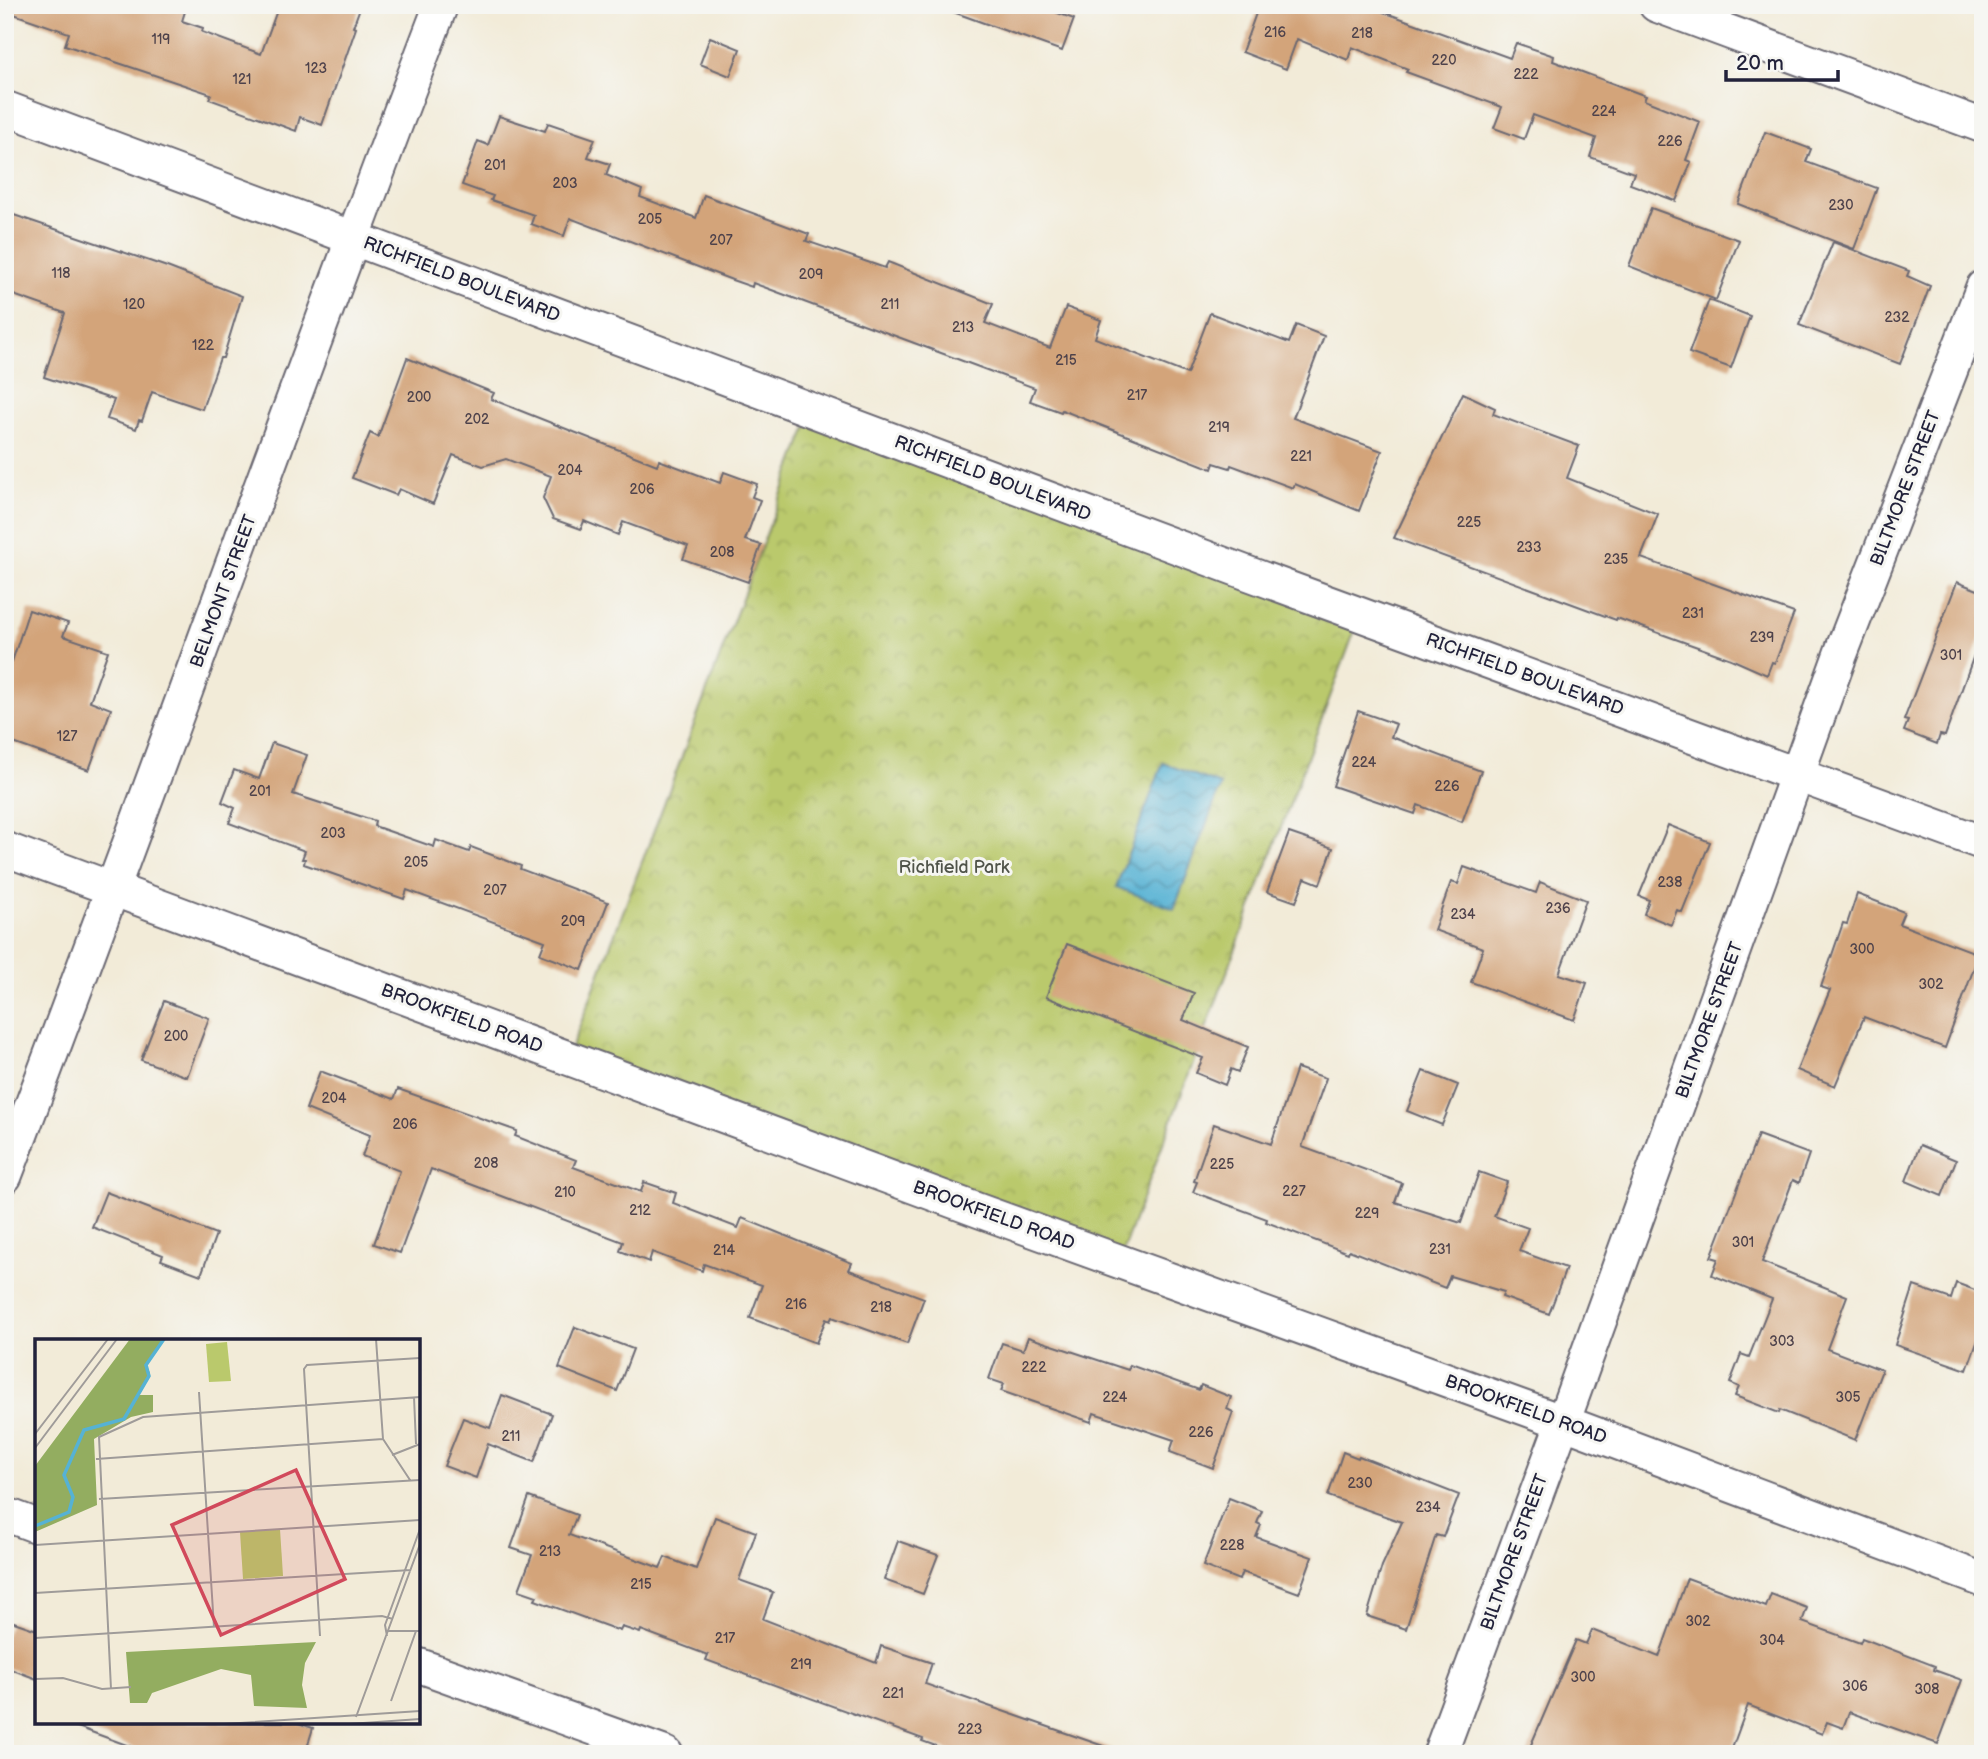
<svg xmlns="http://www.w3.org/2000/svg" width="1988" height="1759" viewBox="0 0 1988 1759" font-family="'Balsamiq Sans',sans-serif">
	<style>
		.park { fill: url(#park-crowns); stroke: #6e7654; stroke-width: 2 }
		.water { fill: url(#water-waves); stroke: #3c6a88; stroke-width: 2 }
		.building { fill: #d3a47a }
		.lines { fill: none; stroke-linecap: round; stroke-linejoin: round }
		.minor-casing { stroke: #6b6872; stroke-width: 37 }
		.minor { stroke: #fff; stroke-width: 33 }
		.labels { text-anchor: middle; stroke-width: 6; stroke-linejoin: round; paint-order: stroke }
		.number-label { font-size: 14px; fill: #4e424b }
		.street-label { font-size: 18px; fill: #22223b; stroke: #f6f6f2 }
		.park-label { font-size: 18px; fill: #50544a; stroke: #f6f6f2 }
		.inset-river { fill: none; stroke: #56b2d4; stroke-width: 3.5 }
		.inset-road { fill: none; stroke: #9f9b99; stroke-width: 2 }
		.view { fill: #d1495b; fill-opacity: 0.15; stroke: #d1495b; stroke-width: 3.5 }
		.inset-edge { fill: none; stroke: #22223b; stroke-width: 3.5 }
	</style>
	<defs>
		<pattern id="park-crowns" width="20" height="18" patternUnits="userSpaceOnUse" patternTransform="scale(1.75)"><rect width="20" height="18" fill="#bac96c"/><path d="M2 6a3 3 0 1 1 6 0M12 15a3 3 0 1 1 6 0" fill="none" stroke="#a0ac5e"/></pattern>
		<pattern id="water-waves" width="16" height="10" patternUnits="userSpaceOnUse" patternTransform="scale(1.75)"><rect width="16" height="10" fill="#56b2d4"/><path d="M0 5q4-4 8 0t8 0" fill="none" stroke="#4790ad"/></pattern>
	</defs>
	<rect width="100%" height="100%" fill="#f6f6f2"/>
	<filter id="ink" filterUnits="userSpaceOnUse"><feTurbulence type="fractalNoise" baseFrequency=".0143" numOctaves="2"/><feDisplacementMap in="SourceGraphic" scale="14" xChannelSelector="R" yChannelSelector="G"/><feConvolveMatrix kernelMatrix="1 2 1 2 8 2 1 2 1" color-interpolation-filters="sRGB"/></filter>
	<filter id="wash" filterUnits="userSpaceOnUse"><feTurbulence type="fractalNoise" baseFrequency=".00686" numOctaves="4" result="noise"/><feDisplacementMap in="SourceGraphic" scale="28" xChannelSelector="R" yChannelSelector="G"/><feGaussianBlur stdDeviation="1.57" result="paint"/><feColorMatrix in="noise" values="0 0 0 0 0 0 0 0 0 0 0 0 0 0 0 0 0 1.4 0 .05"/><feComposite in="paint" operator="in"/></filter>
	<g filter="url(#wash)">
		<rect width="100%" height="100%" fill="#f2ebd8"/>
		<path class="park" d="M813 411 1361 614 1119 1261 568 1057Z"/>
		<path class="water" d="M1163 763 1221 785 1174 909 1116 887Z"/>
		<g id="blocks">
			<path class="building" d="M5 5H187L182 21 203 28 202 32 261 54 279 5H361L353 27 356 28 322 125 300 117 296 131 209 99 211 94 65 45 69 33 5 11Z
				M946 5H1036L1074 19 1062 51 945 9Z
				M1259 5H1364L1510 58 1516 43 1554 56 1553 61 1646 96 1644 100 1700 122 1686 160 1691 162 1676 201 1630 184 1634 173 1590 157 1596 138 1533 115 1524 139 1494 128 1502 107 1406 72 1408 69 1352 47 1348 60 1297 39 1286 69 1242 52Z
				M710 37 740 49 730 76 700 64Z
				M499 116 545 131 548 123 595 139 588 157 610 164 606 175 642 190 640 197 696 218 704 195 809 234 806 241 885 268 888 262 993 304 985 323 1050 348 1066 307 1101 320 1095 338 1187 374 1210 313 1289 343 1296 325 1324 336 1293 418 1382 451 1359 511 1295 484 1293 488 1231 465 1230 468 1214 463 1212 469 1062 410 1061 412 1030 401 1035 388 753 283 752 287 732 280 570 218 564 236 531 224 534 215 491 200 493 196 462 185 478 141 488 145Z
				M1765 132 1811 149 1806 162 1877 188 1854 249 1738 204Z
				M1651 208 1739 240 1716 300 1629 266Z
				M5 212 167 267 242 296 223 358H220L202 409 152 392 142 421 139 420 136 429 107 419 114 400 44 377 65 313 5 292Z
				M1833 242 1909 271 1907 276 1930 286 1900 364 1799 325Z
				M1709 300 1750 316 1731 368 1689 353Z
				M407 358 494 393 491 399 657 465 659 460 720 483 724 472 757 484 752 497 760 500 745 540 761 545 748 582 683 559 688 546 623 522 618 535 584 521 581 529 553 519 543 498 551 476 506 459 483 466 453 455 433 504 399 489 396 495 352 478 370 433 378 437Z
				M1463 393 1495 408 1493 414 1579 446 1567 478 1658 514 1641 558 1794 613 1775 663 1772 662 1767 675 1731 659 1617 618 1616 620 1394 538Z
				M1957 582 1983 592V630L1945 736 1940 735 1937 744 1904 731 1908 721 1904 720Z
				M29 610 68 623 63 636 108 651 90 701 111 709 89 770 5 740V683Z
				M1358 711 1396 724 1391 737 1481 771 1462 822 1418 805 1415 814 1333 786Z
				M272 743 307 755 293 794 375 821 374 826 434 847 436 840 469 852 471 847 521 866 520 869 608 902 582 970 540 954 545 941 407 890 404 899 304 864 305 859H302L305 851 229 823 235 808 222 802 234 770 259 779Z
				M1668 825 1710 842 1682 912 1677 910 1671 925 1644 914 1649 900 1639 896Z
				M1289 833 1333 848 1320 884 1305 878 1296 902 1267 892Z
				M1464 867 1536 893 1540 882 1586 900 1559 974 1587 983 1574 1020 1471 982 1483 948 1434 930 1451 882 1458 884Z
				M1857 894 1904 912 1899 924 1979 954 1945 1048 1864 1017 1835 1086 1797 1070 1830 990 1821 987 1843 923 1847 924Z
				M1067 944 1194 993 1183 1020 1248 1047 1238 1072 1231 1069 1225 1085 1196 1073 1203 1058 1046 997Z
				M164 1001 209 1018 187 1077 141 1060Z
				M1297 1068 1326 1078 1302 1147 1402 1183 1395 1202 1461 1223 1479 1172 1507 1182 1494 1216 1528 1228 1519 1251 1566 1268 1549 1314 1502 1297 1504 1292 1450 1276 1445 1288 1349 1250 1348 1253 1266 1222 1267 1219 1193 1192 1197 1182 1194 1181 1214 1124 1271 1144Z
				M320 1071 394 1099 398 1089 517 1131 515 1136 576 1160 573 1167 641 1192 644 1182 676 1193 673 1203 738 1228 742 1218 852 1263 849 1270 924 1298 907 1344 832 1317 830 1321 826 1319 816 1343 750 1318 762 1285 704 1264 702 1271 652 1252 649 1262 620 1251 623 1242 431 1169 400 1253 374 1244 400 1171 362 1156 370 1135 306 1109Z
				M1423 1071 1458 1085 1442 1125 1407 1111Z
				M1758 1135 1809 1154 1799 1183 1793 1180 1762 1262 1847 1296 1827 1349 1882 1370 1855 1440 1780 1410 1779 1413 1735 1396 1739 1387 1730 1383 1741 1354 1749 1357 1772 1299 1712 1275 1718 1259 1711 1257Z
				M1920 1145 1956 1160 1942 1196 1906 1181Z
				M106 1192 216 1234 201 1275 161 1260 163 1255 92 1227Z
				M1956 1283 1983 1293V1326L1967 1370 1895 1345 1914 1286 1951 1299Z
				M575 1327 633 1349 617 1391 559 1368Z
				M1028 1337 1128 1370 1130 1365 1199 1390 1201 1385 1231 1397 1227 1409 1233 1412 1213 1468 1170 1452 1174 1440 1094 1413 1091 1422 1001 1391 1004 1384 989 1379 1002 1343 1023 1350Z
				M502 1395 552 1414 534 1462 488 1444 476 1478 444 1466 463 1418 490 1428Z
				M1343 1452 1358 1458 1359 1456 1459 1495 1443 1537 1436 1535 1406 1629 1367 1616 1382 1566 1402 1522 1328 1496Z
				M529 1497 577 1515 569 1535 660 1568 665 1557 696 1569 715 1517 756 1532 739 1580 773 1592 763 1619 876 1663 881 1646 932 1663 925 1684 1112 1749 1111 1754H958L922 1741 923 1739 706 1660 708 1655 641 1630 640 1633 622 1627 620 1631 535 1600 537 1596 519 1590 532 1555 511 1548Z
				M1229 1498 1262 1511 1257 1523 1261 1525 1256 1537 1312 1557 1299 1593 1242 1572 1239 1580 1203 1566Z
				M898 1541 938 1555 923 1594 884 1580Z
				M1687 1578 1766 1607 1771 1594 1807 1608 1802 1622 1860 1643 1862 1638 1935 1666 1934 1670 1962 1680 1938 1744 1849 1712 1843 1728 1827 1722 1822 1734 1748 1705 1730 1754H1527L1576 1640 1586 1644 1592 1630 1659 1657Z
				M11 1621 37 1630V1679L5 1667V1637Z
				M76 1722H295L313 1728 305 1754H151L75 1726Z"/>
		</g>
	</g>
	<g filter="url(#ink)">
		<use href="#blocks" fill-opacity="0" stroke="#6b6872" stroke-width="2"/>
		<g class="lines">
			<g class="minor-casing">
				<path id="minor" d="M1656 5 1983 126
					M5 108 1247 573 1983 843
					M5 849 980 1211 1563 1422 1983 1580
					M5 1176C153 787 292 394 441 5
					M5 1514 37 1526
					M418 1665 666 1754
					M1440 1754 1563 1422 1841 653 1983 287"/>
			</g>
			<use href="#minor" class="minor"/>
		</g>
	</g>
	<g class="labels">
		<g class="number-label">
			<text x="1275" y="37">216</text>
			<text x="1362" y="38">218</text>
			<text x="161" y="44">119</text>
			<text x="1444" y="65">220</text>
			<text x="316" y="73">123</text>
			<text x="1526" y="79">222</text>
			<text x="242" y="84">121</text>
			<text x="1604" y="116">224</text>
			<text x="1670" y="146">226</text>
			<text x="495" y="170">201</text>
			<text x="565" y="188">203</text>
			<text x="1841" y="210">230</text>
			<text x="650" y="224">205</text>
			<text x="721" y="245">207</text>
			<text x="61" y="278">118</text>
			<text x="811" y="279">209</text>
			<text x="134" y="309">120</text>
			<text x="890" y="309">211</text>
			<text x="1897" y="322">232</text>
			<text x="963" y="332">213</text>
			<text x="203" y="350">122</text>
			<text x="1066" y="365">215</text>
			<text x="1137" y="400">217</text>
			<text x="419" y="402">200</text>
			<text x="477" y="424">202</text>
			<text x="1219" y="432">219</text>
			<text x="1301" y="461">221</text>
			<text x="570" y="475">204</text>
			<text x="642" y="494">206</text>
			<text x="1469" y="527">225</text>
			<text x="1529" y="552">233</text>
			<text x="722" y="557">208</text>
			<text x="1616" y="564">235</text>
			<text x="1693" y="618">231</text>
			<text x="1762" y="642">239</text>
			<text x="1951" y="660">301</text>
			<text x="67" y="741">127</text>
			<text x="1364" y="767">224</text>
			<text x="1447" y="791">226</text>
			<text x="260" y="796">201</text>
			<text x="333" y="838">203</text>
			<text x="416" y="867">205</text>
			<text x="1670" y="887">238</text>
			<text x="495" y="895">207</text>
			<text x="1558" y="913">236</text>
			<text x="1463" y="919">234</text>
			<text x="573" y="926">209</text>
			<text x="1862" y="954">300</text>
			<text x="1931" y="989">302</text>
			<text x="176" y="1041">200</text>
			<text x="334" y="1103">204</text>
			<text x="405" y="1129">206</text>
			<text x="486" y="1168">208</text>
			<text x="1222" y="1169">225</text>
			<text x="1294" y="1196">227</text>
			<text x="565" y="1197">210</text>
			<text x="640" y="1215">212</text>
			<text x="1367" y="1218">229</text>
			<text x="1743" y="1247">301</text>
			<text x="1440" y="1254">231</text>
			<text x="724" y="1255">214</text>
			<text x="796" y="1309">216</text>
			<text x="881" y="1312">218</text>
			<text x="1782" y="1346">303</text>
			<text x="1034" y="1372">222</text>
			<text x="1115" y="1402">224</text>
			<text x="1848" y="1402">305</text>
			<text x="1201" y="1437">226</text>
			<text x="511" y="1441">211</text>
			<text x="1360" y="1488">230</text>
			<text x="1428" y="1512">234</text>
			<text x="1232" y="1550">228</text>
			<text x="550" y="1556">213</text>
			<text x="641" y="1589">215</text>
			<text x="1698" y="1626">302</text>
			<text x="725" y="1643">217</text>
			<text x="1772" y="1645">304</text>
			<text x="801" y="1669">219</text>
			<text x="1583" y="1682">300</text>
			<text x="1855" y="1691">306</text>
			<text x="1927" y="1694">308</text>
			<text x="893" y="1698">221</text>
			<text x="970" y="1734">223</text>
		</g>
		<g class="street-label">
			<text transform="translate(462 279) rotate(21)" y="6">RICHFIELD BOULEVARD</text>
			<text transform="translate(993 478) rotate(21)" y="6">RICHFIELD BOULEVARD</text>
			<text transform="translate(1905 488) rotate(-69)" y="6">BILTMORE STREET</text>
			<text transform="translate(223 591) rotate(-70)" y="6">BELMONT STREET</text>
			<text transform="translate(1525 674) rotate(20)" y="6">RICHFIELD BOULEVARD</text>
			<text transform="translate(462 1018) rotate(20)" y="6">BROOKFIELD ROAD</text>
			<text transform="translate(1709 1020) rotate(-70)" y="6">BILTMORE STREET</text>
			<text transform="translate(994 1215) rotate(20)" y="6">BROOKFIELD ROAD</text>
			<text transform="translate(1526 1409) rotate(20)" y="6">BROOKFIELD ROAD</text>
			<text transform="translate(1514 1552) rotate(-70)" y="6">BILTMORE STREET</text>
		</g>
		<g class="park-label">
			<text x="954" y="873">Richfield Park</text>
		</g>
	</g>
	<g transform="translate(35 1339)">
		<rect width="385" height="385" fill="#f2ebd8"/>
		<path d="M192 3 196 42 174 43 171 5Z" fill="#bac96c"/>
		<path d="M95 0H129L111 25 115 34 102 56H118V73L96 78 59 100 62 166 0 193V127ZM281 303 270 324 267 346 272 369 219 367 216 336 186 330 117 354 112 364H95L91 313Z" fill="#93ad60"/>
		<path d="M245 190 248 237 208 240 205 193Z" fill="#bac96c"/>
		<path class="inset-river" d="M0 187 34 173 38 158 29 136 49 91 89 80 114 37 111 26 129 0"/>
		<path class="inset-road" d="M341 0 348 100 375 141M164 53 179 288M379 58 381 105M0 95 73 0M0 109 82 0M357 116 385 105M61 120 348 100M64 160 385 141M0 206 385 181M0 254 376 231M353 292H385M285 297 269 30 272 26 385 19M352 297 350 286 385 190M0 299 347 277 358 280M0 340 28 339 67 350 96 348M76 350 64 98 108 78 385 58M356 362 381 292M321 378 385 205M189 385 385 372M314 385 385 380"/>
		<path class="view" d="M261 131 310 240 186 296 137 186Z"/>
		<rect width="385" height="385" class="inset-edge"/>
	</g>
	<rect width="1988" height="1759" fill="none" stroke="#f6f6f2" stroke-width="28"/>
	<path d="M1726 70v10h112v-10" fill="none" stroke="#22223b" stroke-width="3.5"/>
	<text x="1736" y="70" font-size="21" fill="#22223b" stroke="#f6f6f2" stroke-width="5" paint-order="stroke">20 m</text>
</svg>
